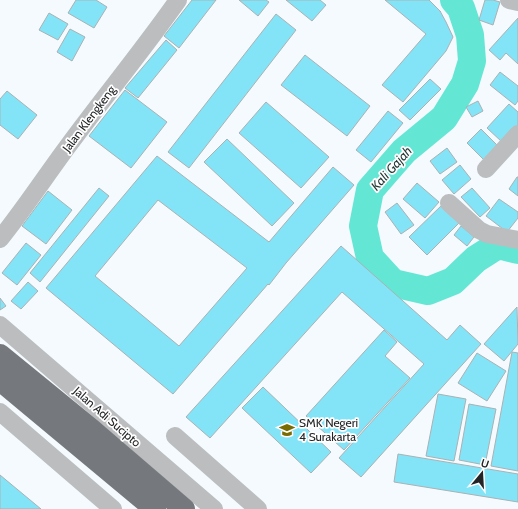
<svg xmlns="http://www.w3.org/2000/svg" width="518" height="509" viewBox="0 0 518 509" font-family="Cabin,sans-serif">
	<style>
		.lines { fill: none; stroke-linecap: round; stroke-linejoin: round }
		.river { stroke: #64e6d5; stroke-width: 28 }
		.building { fill: #84e4f7; stroke: #aab1b3; fill-rule: evenodd }
		.minor { stroke: #bbbdbf; stroke-width: 18 }
		.highway { stroke: #75787d; stroke-width: 22 }
		.labels { text-anchor: middle; stroke-width: 3.5; stroke-linejoin: round; paint-order: stroke }
		.street-label { font-size: 12px; fill: #222426; stroke: #fff }
		.poi-label { font-size: 12px; fill: #222426; stroke: #fff; text-anchor: start }
		.water-label { font-size: 13px; font-style: italic; fill: #1e3532; stroke: #fff }
	</style>
	<rect width="100%" height="100%" fill="#f4fafe"/>
	<g class="lines">
		<path class="river" d="M454 0 461 8 470 35 472 61 465 84 444 118 404 151 370 190 363 226 370 258 393 283 428 291 453 281 476 259 498 245 518 250"/>
	</g>
	<path class="building" d="M76 0H96L107 7 94 28 68 13Z
		M192 0H216L179 48 164 36Z
		M239 0H266L269 2 258 16Z
		M286 0H320L326 5 312 21Z
		M385 0H429L441 12 440 11 446 22 453 37 446 51 403 102 382 85 426 34Z
		M485 0H493L500 2 493 25 479 20Z
		M49 13 68 24 58 40 39 30Z
		M276 14 296 30 189 168 168 152Z
		M518 18V64L506 53 500 60 489 50Z
		M70 29 85 37 72 61 57 52Z
		M166 40 177 50 138 98 125 88Z
		M305 55 370 106 347 136 281 85Z
		M500 72 518 86V101L515 105 490 85Z
		M430 79 441 89 410 120 399 110Z
		M125 90 167 122 131 168 89 136Z
		M7 91 37 115 18 139 0 125V99Z
		M478 101 483 111 472 117 466 107Z
		M266 102 329 157 301 188 239 133Z
		M509 104 518 112V125L502 142 487 128Z
		M388 111 403 123 371 162 356 150Z
		M481 129 499 147 485 161 467 143Z
		M227 139 294 203 272 226 204 162Z
		M447 148 457 162 440 174 430 161Z
		M157 156 269 242 333 167 354 185 286 263 269 285 268 284 173 394 46 288ZM158 200 247 268 179 346 95 276Z
		M460 165 471 179 454 194 442 180Z
		M517 177H518V196L509 189Z
		M417 183 439 202 425 218 403 199Z
		M99 188 109 196 40 282 30 273Z
		M472 188 490 208 480 217 461 197Z
		M48 191 72 210 46 244 22 226Z
		M499 199 518 212V218L507 232 486 216Z
		M397 203 414 225 401 234 385 212Z
		M443 204 461 221 427 255 409 237Z
		M461 226 474 237 467 246 454 235Z
		M26 243 41 255 17 285 2 273Z
		M341 246 447 340 460 325 481 344 361 477 339 458 424 364 342 292 210 438 186 417Z
		M28 282 38 291 21 309 11 301Z
		M0 298 6 306 0 310Z
		M517 307 518 344 504 361 484 344Z
		M384 330 397 342 385 356 410 378 344 450 306 416Z
		M512 352 518 353V471L491 466Z
		M477 353 506 371 487 401 458 383Z
		M263 387 331 452 311 473 242 408Z
		M438 394 466 399 454 461 426 456Z
		M469 404 496 409 485 465 459 460Z
		M398 454 518 474V502L394 482Z
		M0 475 41 509H0Z"/>
	<g class="lines">
		<path class="minor" d="M509 0 518 2
			M486 169 518 134
			M449 203 479 230 487 234 518 240
			M0 239C24 209 45 177 68 146 104 97 143 50 178 0
			M0 325 214 509
			M0 412 113 509
			M175 436 258 509"/>
		<path class="highway" d="M0 355 92 430 184 509
			M0 380 155 509"/>
	</g>
	<defs>
		<g id="school-bare" transform="scale(1.2)"><path d="M0-5L7-2L0 1L-7-2ZM-4 1L0 2.5L4 1V4Q0 6-4 4Z" fill="#796a01" stroke="#fff" stroke-width="2.5" paint-order="stroke"/></g>
	</defs>
	<g fill-rule="evenodd">
		<use href="#school-bare" x="287" y="430"/>
	</g>
	<g class="labels">
		<g class="street-label">
			<text transform="translate(89 119) rotate(-53)" y="4">Jalan Klengkeng</text>
			<text transform="translate(107 417) rotate(41)" y="4">Jalan Adi Sucipto</text>
		</g>
		<g class="poi-label">
			<text x="299" y="427">SMK Negeri<tspan x="299" dy="14">4 Surakarta</tspan></text>
		</g>
		<g class="water-label">
			<text transform="translate(391 168) rotate(-48)" y="5">Kali Gajah</text>
		</g>
	</g>
	<g transform="translate(482 473) rotate(18)" stroke="#ffffff" stroke-width="3" paint-order="stroke">
	<path d="M0-3L7 15L0 10L-7 15Z" fill="#222426"/>
	<text y="-6" font-size="11" font-weight="bold" text-anchor="middle" fill="#222426">U</text>
	</g>
</svg>
